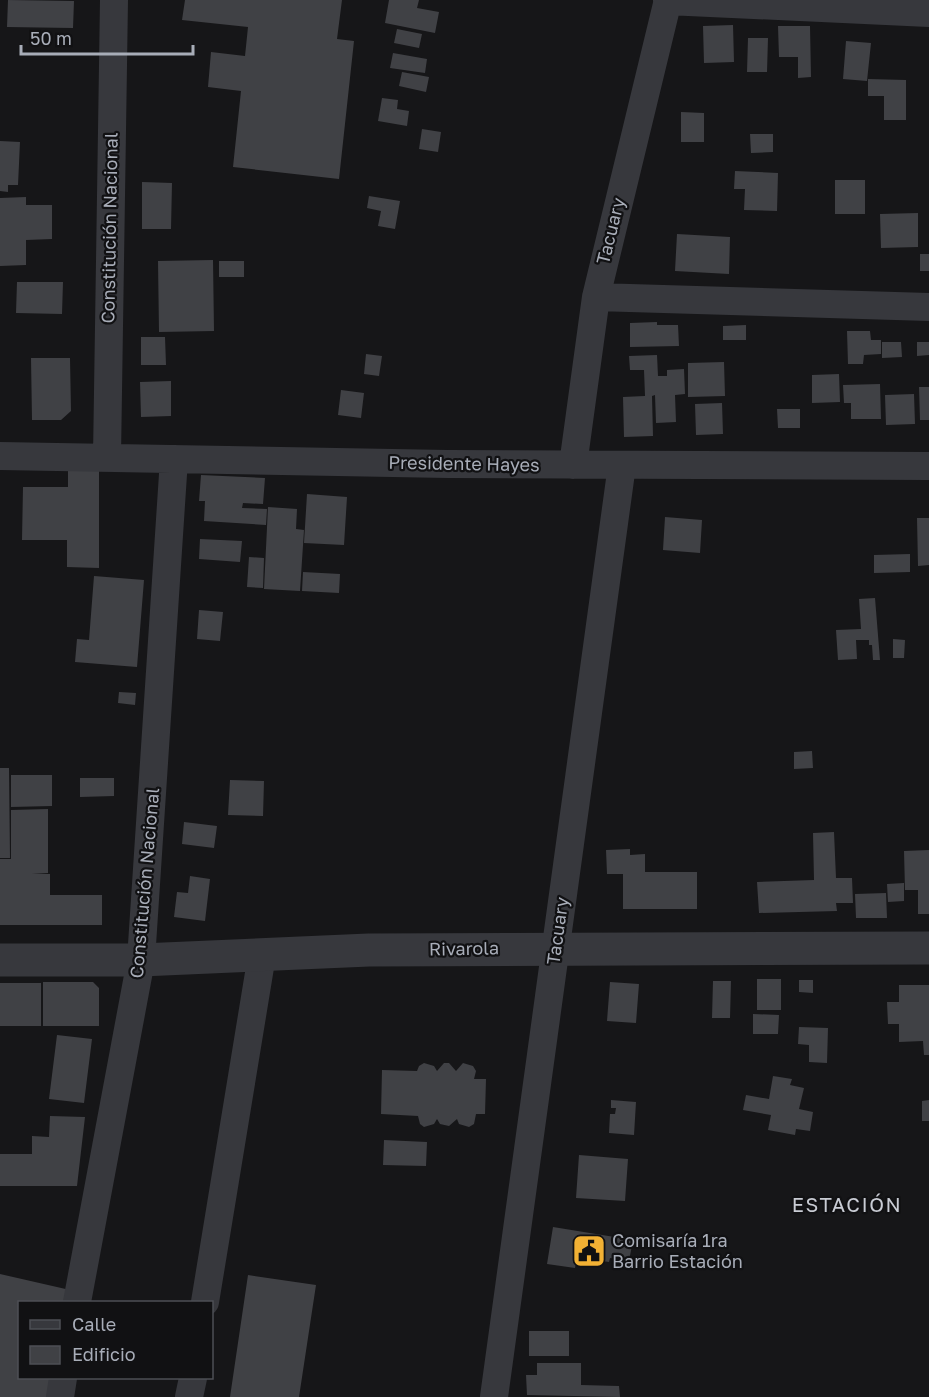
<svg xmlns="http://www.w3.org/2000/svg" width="929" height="1397" viewBox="0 0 929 1397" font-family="'Golos Text',sans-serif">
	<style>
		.building { fill: #404145 }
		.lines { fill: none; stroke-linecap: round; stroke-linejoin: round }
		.minor { stroke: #37383d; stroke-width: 28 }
		.tertiary { stroke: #37383d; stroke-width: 33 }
		.labels { text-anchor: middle; stroke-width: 4.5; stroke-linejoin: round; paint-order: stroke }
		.street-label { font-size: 18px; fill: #a8adb8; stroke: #111113 }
		.poi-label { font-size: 18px; fill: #a8adb8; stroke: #111113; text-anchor: start }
		.neighbourhood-label { font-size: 20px; letter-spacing: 1.5px; fill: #c9ccd4; stroke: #111113 }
	</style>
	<rect width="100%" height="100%" fill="#161618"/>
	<path class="building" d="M8 0 74 1 73 28 7 27Z
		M185 0H342L337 39 354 41 339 179 233 167 241 91 208 87 211 52 245 56 248 27 182 20Z
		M389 0H419L417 8 439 12 435 33 385 23Z
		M733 25 734 62 704 63 703 26Z
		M778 26H810L811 77 798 78V57H779Z
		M397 29 422 34 419 48 394 43Z
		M748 38H768L767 72H747Z
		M846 41 871 43 867 81 843 79Z
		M393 53 427 59 425 73 390 68Z
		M402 72 429 77 426 92 399 86Z
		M868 79 906 80V120H884V96H868Z
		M382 98 398 100 397 109 409 111 407 126 378 121Z
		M681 112 704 113V142H681Z
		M422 129 441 132 438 152 419 149Z
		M750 134H773V152L751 153Z
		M0 141 20 142 18 185H8V192L0 191Z
		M735 171 778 173 777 211 744 210 745 189H734Z
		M835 180H865V214H835Z
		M142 182 172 183 171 229H142Z
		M369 196 400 201 395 229 378 226 381 211 367 208Z
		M26 197V205H52V239L26 240V265L0 266V198Z
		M918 213V247L881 248 880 214Z
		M677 234 730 237 729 274 675 271Z
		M920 254H929V271H920Z
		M213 260 214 331 159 332 158 261Z
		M219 261H244V277H219Z
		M17 282H63L62 314 16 313Z
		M657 322V325H678L679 346 630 347V323Z
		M746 325V340H723V326Z
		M847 331H870L871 340H881V354L864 355 863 364H848Z
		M141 337H165L166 365H141Z
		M882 342H901L902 357 882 358Z
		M917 342H929V355L917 356Z
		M366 354 382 356 379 376 364 374Z
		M657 355 658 376H667V370L684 369 685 394 675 395 676 422 656 423 655 395 652 396 653 436 624 437 623 397 645 396 644 370H630L629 356Z
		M31 358H70L71 411 61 420H32Z
		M724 362 725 396 688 397V363Z
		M839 374 840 402 812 403V375Z
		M171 381V416L141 417 140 382Z
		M880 384 881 419H851V403H844L843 385Z
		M919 387H929V420H920Z
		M341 390 364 393 361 418 338 415Z
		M914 394 915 424 886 425 885 395Z
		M722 403 723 434 696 435 695 404Z
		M777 409H800V428H778Z
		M68 468 99 469V568L67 567V540H22L23 487H68Z
		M201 475 265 478 263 504 243 503 242 508 267 509 266 525 204 521 205 501H199Z
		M307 494 347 497 344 545 304 543Z
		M268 507 297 509 296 529 304 530 300 591 264 589Z
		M665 517 702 520 700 553 663 550Z
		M917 518H929V565L918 566Z
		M200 539 242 541 240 562 199 559Z
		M910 554V572L874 573V555Z
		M249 557 264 558 263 588 247 587Z
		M303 572 340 574 339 593 302 591Z
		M94 576 144 580 137 667 75 662 77 639 89 640Z
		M875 598 880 660H873L872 645H869V640H856L857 659 838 660 836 630 861 629 859 599Z
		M199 610 223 612 220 641 197 639Z
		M893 639 905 640 904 658H893Z
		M119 692 136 693 135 705 118 703Z
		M812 751 813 768 794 769V752Z
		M0 768H9L10 858H0Z
		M11 775H52V806L11 807Z
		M80 778H114V796L80 797Z
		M230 780 264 781 263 816 228 815Z
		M48 809V873L32 874H50V895H102V925H0V859H11V810Z
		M184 822 217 826 214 848 182 844Z
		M834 832 836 878H852L853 903H836L837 911 759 913 757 882 814 880 813 833Z
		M630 849V855L645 854V872H697V909H623V874H607L606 850Z
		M929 850V914H918V890H905L904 851Z
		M190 876 210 879 205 921 174 917 177 892 188 893Z
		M904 883V901L888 902 887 884Z
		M886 893 887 918H856L855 894Z
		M757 979H781V1010H757Z
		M799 980H813V993L799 992Z
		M713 981H731L730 1018H712Z
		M43 982H93L99 988V1026H43Z
		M610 982 639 984 636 1023 607 1021Z
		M0 983H41V1026H0Z
		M899 985H929V1055H924L923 1041 899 1042V1024H888L887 1002H899Z
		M753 1014 779 1015 778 1034H753Z
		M799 1027 828 1028 827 1063 809 1062V1045L798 1044Z
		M57 1035 92 1039 84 1103 49 1099Z
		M424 1063 434 1066 437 1071 444 1063H449L456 1071 463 1063 473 1066 476 1071 474 1079H486L485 1114H476L474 1124 469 1127 459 1124 457 1119 449 1126 440 1124 437 1119 434 1124 424 1127 420 1124 418 1116 381 1114 382 1070 417 1071 419 1066Z
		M773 1076 792 1079 790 1085 804 1088 799 1109 813 1112 810 1131 796 1129 795 1135 768 1130 771 1115 743 1110 746 1095 769 1099Z
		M611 1100 636 1102 634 1135 609 1133 610 1114H615L616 1108H611Z
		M929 1100V1121H922V1101Z
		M50 1116 85 1117 77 1186H0V1154H32V1136L49 1137Z
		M384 1140 427 1142 426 1166 383 1165Z
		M579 1155 628 1159 625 1201 576 1198Z
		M553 1227 633 1240 629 1261 610 1258 609 1262 577 1257 575 1268 547 1264Z
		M0 1274 70 1290 67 1302H20V1378H51L47 1397H0Z
		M248 1275 316 1285 299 1397H230Z
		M529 1331H569V1356H529Z
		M537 1363H581V1385L619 1386 620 1397 527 1395 526 1375H537Z"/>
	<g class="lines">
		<path class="minor" d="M667 1 929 13
			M596 297 929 307
			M0 456 448 464 929 466
			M107 457 114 0
			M573 465 596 297 668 0
			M77 1302 141 960 174 459
			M205 1302 262 955
			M60 1397 63 1378
			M189 1397 193 1378
			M494 1397 622 465"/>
		<path class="tertiary" d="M0 960H141L369 950 929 948"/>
	</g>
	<defs>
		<g id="civic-square" transform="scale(1.725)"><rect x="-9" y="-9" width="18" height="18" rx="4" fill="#f2b134" stroke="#111113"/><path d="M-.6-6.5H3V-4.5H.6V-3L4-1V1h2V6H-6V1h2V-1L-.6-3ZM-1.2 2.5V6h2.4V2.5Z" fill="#111"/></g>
	</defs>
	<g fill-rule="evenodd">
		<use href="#civic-square" x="589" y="1251"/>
	</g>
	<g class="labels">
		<g class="street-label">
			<text transform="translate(110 228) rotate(-89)" y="6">Constitución Nacional</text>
			<text transform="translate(611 231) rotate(-76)" y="6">Tacuary</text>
			<text transform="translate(464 464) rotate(1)" y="6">Presidente Hayes</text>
			<text transform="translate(145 883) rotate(-85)" y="6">Constitución Nacional</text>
			<text transform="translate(558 931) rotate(-82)" y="6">Tacuary</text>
			<text transform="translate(464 949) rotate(-1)" y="6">Rivarola</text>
		</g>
		<g class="poi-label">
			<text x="612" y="1247">Comisaría 1ra<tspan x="612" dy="21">Barrio Estación</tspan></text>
		</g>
		<g class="neighbourhood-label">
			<text x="847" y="1212">ESTACIÓN</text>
		</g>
	</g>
	<rect x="18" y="1301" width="195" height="78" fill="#111113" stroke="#4d4f55" stroke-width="1.5"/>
	<rect x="30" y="1320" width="30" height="9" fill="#37383d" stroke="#4d4f55" stroke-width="1.5"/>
	<text x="72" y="1331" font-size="18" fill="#a8adb8">Calle</text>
	<rect x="30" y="1346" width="30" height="18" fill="#404145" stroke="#4d4f55" stroke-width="1.5"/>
	<text x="72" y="1361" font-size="18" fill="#a8adb8">Edificio</text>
	<path d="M21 45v9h172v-9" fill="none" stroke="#a8adb8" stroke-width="3"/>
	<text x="30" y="45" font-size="18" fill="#a8adb8" stroke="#111113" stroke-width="4.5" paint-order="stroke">50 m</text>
</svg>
